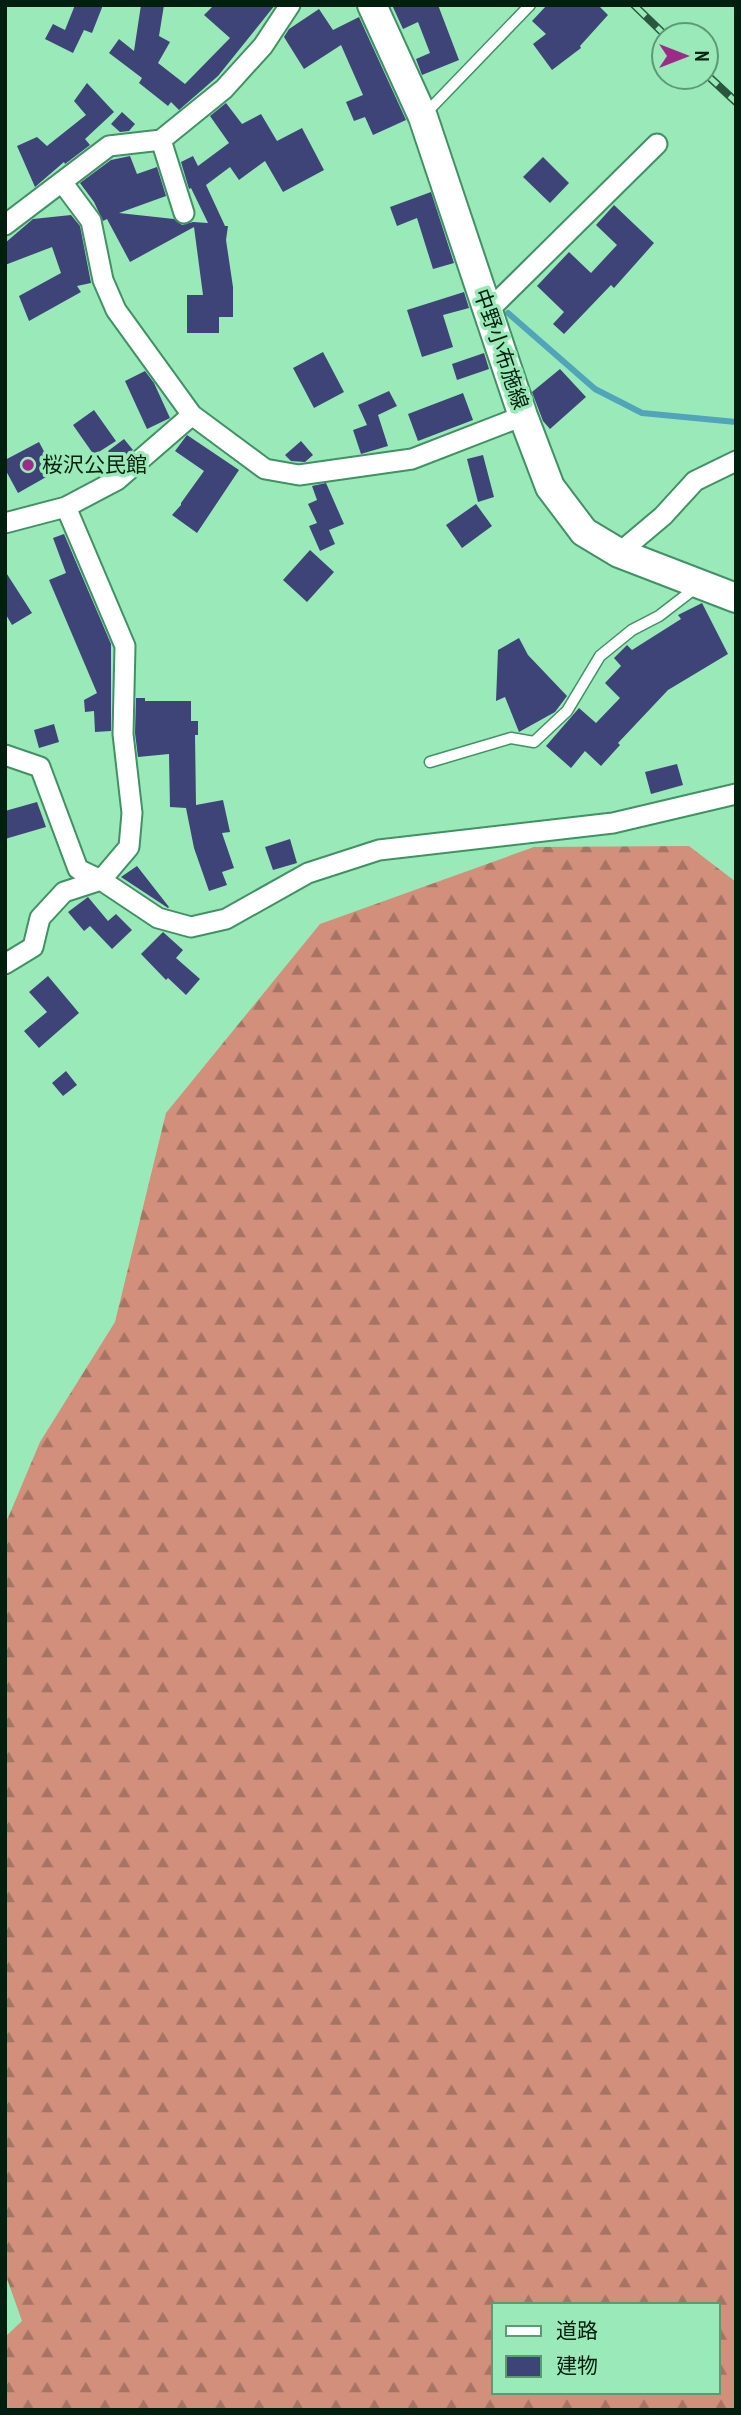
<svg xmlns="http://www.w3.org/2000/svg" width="741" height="2415" viewBox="0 0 741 2415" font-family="'PT Sans Narrow','Noto Sans JP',sans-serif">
  <defs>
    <pattern id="forest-firs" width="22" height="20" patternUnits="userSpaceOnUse" patternTransform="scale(1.75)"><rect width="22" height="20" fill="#d18f7c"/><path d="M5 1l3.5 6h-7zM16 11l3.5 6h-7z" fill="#a77464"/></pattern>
  </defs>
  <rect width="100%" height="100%" fill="#99eab8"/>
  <!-- forest -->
  <path fill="url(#forest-firs)" fill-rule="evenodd" d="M689,846L736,882V2410H5V2337L22,2321L5,2273V1525L40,1442L115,1322L166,1113L320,924L534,847ZM494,2305H718V2392H494Z"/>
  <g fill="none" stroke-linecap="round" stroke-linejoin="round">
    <!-- stream -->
    <path stroke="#51a4b9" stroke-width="6" d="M508,313L595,389L642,413L736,422"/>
  </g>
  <!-- building -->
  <path fill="#3e4478" d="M75,5H103L92,33L84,30L73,53L45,39L53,24L65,30Z
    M141,5H164L159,36L170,42L158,63L185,84L230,38L204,15L214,5H275L218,76L179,110L171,102L168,106L139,83L142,78L109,53L119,39L134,51Z
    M392,5H438L459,60L422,75L416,59L430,53L418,22L403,29Z
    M547,5H598L608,15L580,46L581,48L552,70L533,44L546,34L532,21Z
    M319,9L333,30L359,17L406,120L373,135L365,117L354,121L346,102L363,95L341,45L304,69L284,37L289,29Z
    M87,83L114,112L85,139L90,145L65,164L64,162L35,187L17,146L37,137L47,146L86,115L74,101Z
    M226,103L242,124L261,114L277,141L302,128L324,170L283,192L265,161L239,180L230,167L206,185L225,226H228L226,240L233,287V317H219V333H187V295H203L194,227L130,262L107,219L103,221L94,202L80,183L111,160L130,156L137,174L157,167L166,196L119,213L174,219L182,225L193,222L208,223L191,188L189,189L181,162L193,156L198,166L229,143L210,116Z
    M122,112L135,124L129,131L120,132L111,124Z
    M543,157L569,183L550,203L523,177Z
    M431,192L454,263L433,269L417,218L397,226L390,207Z
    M614,205L654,243L614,288L611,285L564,334L553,324L564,312L537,286L569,252L591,273L617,245L596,225Z
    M71,215L80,226L91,283L77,286L81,292L29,321L19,296L61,273L52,247L5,265V243L33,219Z
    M464,292L469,308L443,315L453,347L422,357L407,310Z
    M323,352L344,392L314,408L293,368Z
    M484,353L489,369L457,380L452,364Z
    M560,369L586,397L550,429L543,421L532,392Z
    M145,371L154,383L170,418L147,429L125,381Z
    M389,391L397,406L378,415L388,446L361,454L353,430L367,425L358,405Z
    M463,393L473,420L418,441L408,414Z
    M94,410L116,441L94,455L73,425Z
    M187,435L239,470L197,533L172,515L181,505V503L204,471L175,451Z
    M124,439L133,450L118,463L108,451Z
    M301,441L313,455L305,462L291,461L285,455Z
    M39,442L55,472L18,493L5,469V460Z
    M483,455L494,497L478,502L467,459Z
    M326,483L344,524L329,530L335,544L320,551L309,526L317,523L308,504L317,500L312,486Z
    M476,504L492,526L462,548L446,525Z
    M64,534L111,644V731L95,732L94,711L85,712L84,700L97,693L49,580L66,573L53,538Z
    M310,550L334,572L307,602L283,580Z
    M5,571L32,613L12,625L5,613Z
    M702,603L728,654L668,690L618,743L620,745L601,766L585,751L571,768L546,746L579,708L596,723L620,698L605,683L621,666L614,658L627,645L632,650L681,619L678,615Z
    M519,638L528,655L567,696L555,712L519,732L505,697L496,701L498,650Z
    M136,698H145V701H191V721H198V735H195L196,805L223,800L230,832L222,833L234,868L222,872L227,885L209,891L194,848L186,808L170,807L169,754L138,757L135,733Z
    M54,724L59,742L39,748L34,730Z
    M677,764L683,785L651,794L645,772Z
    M37,802L46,827L5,839V811Z
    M290,839L297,863L273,870L265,847Z
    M137,866L169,907L168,908L121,877Z
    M88,897L108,921L116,914L132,930L112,949L90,926L84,931L68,912Z
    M163,932L183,950L176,958L200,979L186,995L168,978L166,980L141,954Z
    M48,976L79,1013L39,1048L24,1031L47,1012L29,992Z
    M66,1071L77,1085L63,1096L52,1083Z"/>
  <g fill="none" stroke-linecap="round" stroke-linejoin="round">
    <defs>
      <path id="lane" d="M426,113L530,5
        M430,762L511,738L534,742L567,711L600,656L632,630L659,616L698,586"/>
      <path id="street" d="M161,140L184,213
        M62,182L91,221L103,280L116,310L192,415
        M5,225L109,146L161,140L224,89L263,46L290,5
        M488,311L657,144
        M5,523L66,507L117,480L192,415L265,469L299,475L412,459L523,416
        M619,553L663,516L695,481L736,461
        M5,755L40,767L78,869L101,880L158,918L191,927L226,919L308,873L379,850L613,823L736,794
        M5,964L33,947L40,918L64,892L101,880L129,847L132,813L123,734L125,646L66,507"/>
      <path id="secondary" d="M372,5L423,117L523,416L550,487L584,532L619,553L736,598"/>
    </defs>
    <!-- lane casing -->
    <use href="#lane" stroke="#409164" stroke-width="13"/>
    <!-- street casing -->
    <use href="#street" stroke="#409164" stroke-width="23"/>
    <!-- secondary casing -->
    <use href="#secondary" stroke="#409164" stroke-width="32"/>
    <!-- lane -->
    <use href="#lane" stroke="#fff" stroke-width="10"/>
    <!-- street -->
    <use href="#street" stroke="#fff" stroke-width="19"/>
    <!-- secondary -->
    <use href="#secondary" stroke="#fff" stroke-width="28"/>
    <defs>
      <path id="rail" d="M634,5L665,35
        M706,74L736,102"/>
    </defs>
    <!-- rail casing -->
    <use href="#rail" stroke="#29563c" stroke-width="8"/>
    <!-- rail -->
    <use href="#rail" stroke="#99eab8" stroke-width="5" stroke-dasharray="16" stroke-linecap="butt"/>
  </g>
  <!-- markers -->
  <circle fill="#9d2b88" stroke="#99eab8" stroke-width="2.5" cx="28" cy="465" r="7"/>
  <g text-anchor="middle" stroke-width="7" stroke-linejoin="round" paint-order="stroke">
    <!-- street labels -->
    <g font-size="21" fill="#001f0e" stroke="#99eab8">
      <text transform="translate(501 349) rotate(71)" y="7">中野小布施線</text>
    </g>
    <!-- poi labels -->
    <g font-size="21" fill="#001f0e" stroke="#99eab8" text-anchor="start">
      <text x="42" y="472">桜沢公民館</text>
    </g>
  </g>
  <!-- border -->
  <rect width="741" height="2415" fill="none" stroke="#001f0e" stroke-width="14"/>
  <!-- legend -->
  <rect x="492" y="2303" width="228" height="91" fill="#99eab8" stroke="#5c9974" stroke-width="2"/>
  <rect x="506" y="2326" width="35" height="10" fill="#ffffff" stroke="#5c9974" stroke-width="2"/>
  <text x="556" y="2338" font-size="21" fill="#001f0e">道路</text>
  <rect x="506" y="2356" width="35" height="21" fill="#3e4478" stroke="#5c9974" stroke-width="2"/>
  <text x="556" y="2373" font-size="21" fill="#001f0e">建物</text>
  <!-- north arrow -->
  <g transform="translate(685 56) rotate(90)"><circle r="33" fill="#99eab8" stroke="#5c9974" stroke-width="2"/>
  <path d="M0-5L12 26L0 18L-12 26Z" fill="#9d2b88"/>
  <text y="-10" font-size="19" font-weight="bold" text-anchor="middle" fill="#001f0e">N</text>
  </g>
</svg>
